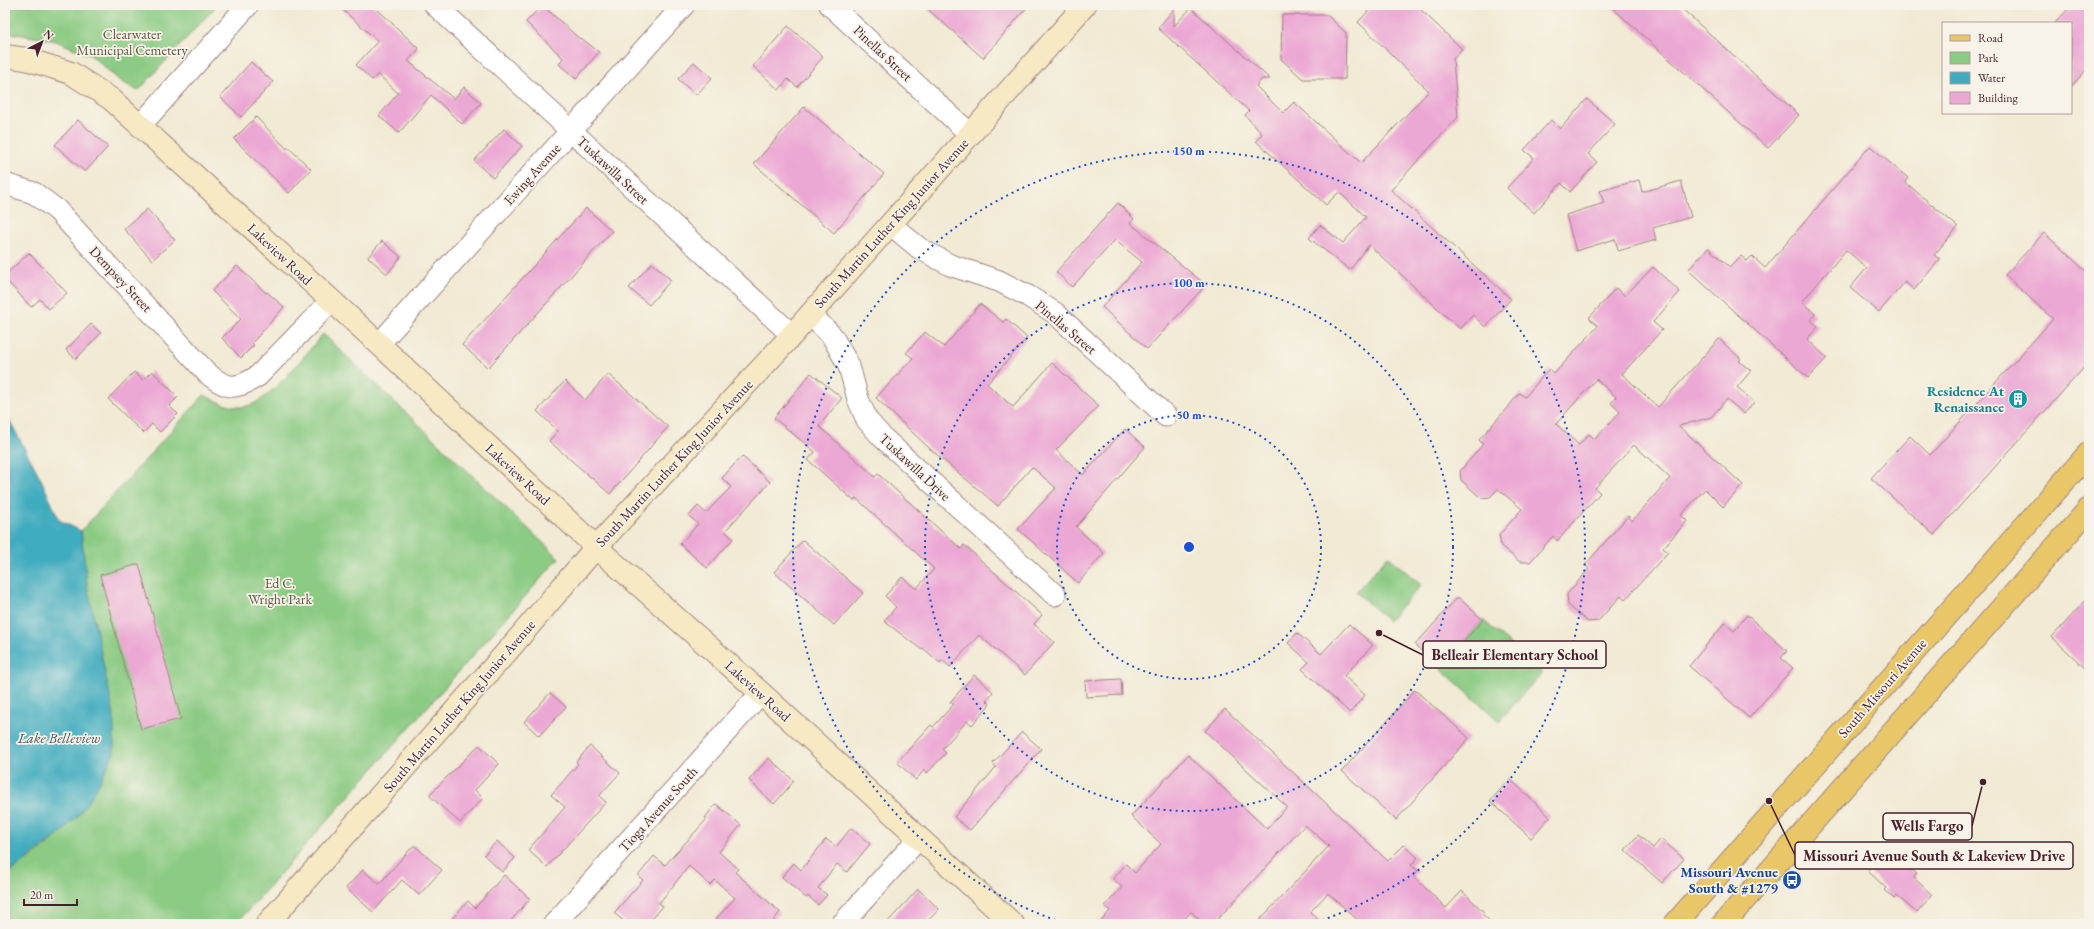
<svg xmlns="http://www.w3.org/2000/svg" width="2094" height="929" viewBox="0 0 2094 929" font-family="'EB Garamond',serif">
  <rect width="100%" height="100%" fill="#f7f3e8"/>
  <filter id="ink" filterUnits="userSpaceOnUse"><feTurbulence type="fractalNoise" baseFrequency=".025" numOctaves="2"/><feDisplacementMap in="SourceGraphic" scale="8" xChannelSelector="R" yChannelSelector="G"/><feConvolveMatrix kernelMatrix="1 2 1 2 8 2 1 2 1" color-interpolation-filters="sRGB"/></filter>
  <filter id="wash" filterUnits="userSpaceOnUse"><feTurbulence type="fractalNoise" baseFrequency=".012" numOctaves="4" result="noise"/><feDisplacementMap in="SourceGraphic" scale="16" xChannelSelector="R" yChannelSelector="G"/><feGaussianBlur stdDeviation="0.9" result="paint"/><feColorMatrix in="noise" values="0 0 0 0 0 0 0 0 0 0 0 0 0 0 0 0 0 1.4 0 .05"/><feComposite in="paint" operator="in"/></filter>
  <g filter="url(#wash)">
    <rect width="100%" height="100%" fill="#f1ead4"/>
    <!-- green -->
    <path fill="#8bcb83" stroke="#6a7557" d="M5,5H217L138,91L119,80L92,56L56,41L5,32Z
      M323,334L559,558L236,924H5V873C42,855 73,824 95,790L87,584L81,531L204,395C216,401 229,408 242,407C268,406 306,353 323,334Z
      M1388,556L1421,585L1388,621L1356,592Z
      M1483,620L1542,673L1499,721L1440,668Z"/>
    <!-- water -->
    <path fill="#40acbf" stroke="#456675" d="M5,412L41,479L59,520L81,531L87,584L114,716V753L95,791L78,816L59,835L14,869L5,873Z"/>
    <g id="blocks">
      <!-- building -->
      <path fill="#eca8d4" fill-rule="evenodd" d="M337,5H373L419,49L408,61L454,99L464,87L481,103L462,124L431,95L399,133L379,116L398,93L378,74L372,80L356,65L378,41Z
        M542,5L580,39L581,38L599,52L576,79L559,64L563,58L526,22Z
        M923,5H1029L983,58Z
        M1374,5H1416L1462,49L1453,59L1458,117L1391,190L1511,299L1485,327L1473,315L1460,329L1369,245L1350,270L1309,238L1320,225L1343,243L1366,217L1339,192L1326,205L1256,141L1262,134L1245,115L1249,111L1158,28L1174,9V26L1191,8L1270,79H1262L1256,86L1283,113L1294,102L1361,163L1429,91L1358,22Z
        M1609,5H1678L1799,115L1768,148Z
        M2072,5H2089V67L2071,87V23H2055Z
        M1282,15H1327L1346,33L1345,79H1303L1281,59Z
        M788,26L823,57L797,87L788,79L779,90L753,66Z
        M251,62L273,82L241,117L220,97Z
        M694,62L712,78L696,95L678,79Z
        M1587,99L1615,124L1588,154L1597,162L1570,192L1561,183L1534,213L1507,188L1534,158L1524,150L1551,120L1560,129Z
        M804,107L884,174L834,233L754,164Z
        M256,117L287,149L288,147L311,169L289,193L234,139Z
        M78,120L108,147L85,172L55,145Z
        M504,129L522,146L493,178L474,161Z
        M1870,146L1908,178L1905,182L1958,227L1934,255L1940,259L1914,290L1905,282L1879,312L1850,288L1867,268L1846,250L1802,302L1815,314L1811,320L1818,327L1807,339L1827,358L1808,378L1688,270L1708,248L1730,267L1741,256L1747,261L1752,256L1765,268Z
        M1639,180L1642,192L1681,181L1691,217L1653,228L1656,240L1618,251L1615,239L1576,251L1566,215L1604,203L1600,191Z
        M1118,203L1134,219L1130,223L1206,285L1147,349L1102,307L1142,262L1115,240L1072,287L1056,272Z
        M586,208L612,231L488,368L462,345Z
        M147,209L175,240L152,260L124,229Z
        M2044,233L2089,274V362L1934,535L1871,478L1910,436L1930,455L2053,319L2005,275Z
        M382,241L401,257L387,274L368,257Z
        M29,253L67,293L49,309L40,299L31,307L5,279V275Z
        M652,263L671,280L649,305L629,288Z
        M237,266L266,293L267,292L284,307L252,343L254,345L241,358L222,338L241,319L212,291Z
        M1653,267L1680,292L1653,322L1662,330L1622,374L1658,407L1719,339L1741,359L1739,361L1751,371L1737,387L1754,402L1744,414L1727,399L1711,417L1679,426L1743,485L1723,507L1705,489L1681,515L1687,521L1663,548L1668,552L1625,600L1621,596L1598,621L1588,622L1568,605L1567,594L1589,569L1585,565L1628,516L1632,521L1670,478L1634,445L1595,488L1600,493L1557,541L1553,536L1530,562H1520L1501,546L1499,535L1522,509L1498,489L1490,497L1481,498L1461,480L1460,471L1483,444L1479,440L1520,393L1525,397L1549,369L1554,374L1598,326L1589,318L1616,288L1625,296ZM1596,379L1616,397L1611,403L1620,412L1595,439L1589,434L1579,445L1556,424Z
        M980,304L1003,322L1006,319L1027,338L987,384L1013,407L1052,363L1099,406L1056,450L1083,475L1125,429L1145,447L1076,527L1104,553L1078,583L1018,529L1056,488L1032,467L998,506L929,448L876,398L913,358L906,353L925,332L944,347Z
        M91,324L101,333L76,359L66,350Z
        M152,371L178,397L169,406L178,414L160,432L152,424L143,433L108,399L134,372L143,380Z
        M811,373L842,398L819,426L875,477L878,474L961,549L964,545L1042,615L1034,624L1054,642L1025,675L979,635L950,667L942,660L940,663L923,648L922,650L884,621L896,607L885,596L902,577L916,589L934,569L856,498L854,501L808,460L815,452L774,418Z
        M608,374L668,427L610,494L549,441L558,431L537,411L565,381L585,400Z
        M742,456L770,482L725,531L733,539L707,568L680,544L698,524L689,516L698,506L706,513L731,487L722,478Z
        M803,540L863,593L834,625L774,572Z
        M139,564L181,719L141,729L100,575Z
        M1458,597L1483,620L1440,668L1415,645Z
        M2089,597V672L2052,637Z
        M1747,615L1787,651L1781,658L1793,668L1749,718L1689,666L1725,623L1734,631Z
        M1349,624L1373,645L1344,676L1365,695L1350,713L1302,669L1309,662L1288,643L1297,633L1321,654Z
        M974,675L993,692L986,700L990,704L972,725L967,721L942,749L946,753L927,773L924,770L916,780L897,762L931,725L933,727L954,704L950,702Z
        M1121,679L1122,695L1086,697L1085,681Z
        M1415,690L1469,738L1396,820L1342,771Z
        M550,693L566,707L539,736L524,722Z
        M1225,709L1388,861L1404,845L1418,858L1411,865L1418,871L1413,876L1446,908L1462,891L1484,912L1482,914L1493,924H1362L1328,893L1310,912L1323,924H1256L1329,846L1305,825L1213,924H1205L1191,912L1180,924H1098L1110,911L1105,906L1122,887L1113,879L1126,864L1135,873L1161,844L1131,816L1188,755L1267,829L1287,807L1205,731Z
        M1022,732L1041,749L970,830L954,817L996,767L993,763Z
        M479,745L499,764L475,790L483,798L460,823L429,795Z
        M590,746L620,773L599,796L606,802L547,867L528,850L565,807L551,795L578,764L576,762Z
        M769,758L794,781L774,804L749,780Z
        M1510,779L1550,817L1531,838L1490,801Z
        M716,804L741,825L719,852L738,869L735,872L780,912L771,924H711L735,898L715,880L710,885L689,866L659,903L663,906L648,924H627L614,913L643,880L638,876L654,856L665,865L707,819L705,818Z
        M851,828L870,844L847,872L837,864L818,888L827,895L818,905L808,896L806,898L782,877L794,863L801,870L826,839L836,847Z
        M1638,835L1653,848L1661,839L1684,859L1662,883L1625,850Z
        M497,841L515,858L502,872L484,855Z
        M414,845L442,870L419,895L402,880L373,912L346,888L363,870L379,884Z
        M1880,851L1883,854L1885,852L1896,862L1899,859L1916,874L1914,878L1932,895L1917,913L1897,896L1894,899L1884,890L1886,888L1868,871L1870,869L1867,866Z
        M504,875L530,899L508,924H447L468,901L475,908Z
        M918,889L939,909L925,924H886Z"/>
    </g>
  </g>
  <g filter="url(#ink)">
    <use href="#blocks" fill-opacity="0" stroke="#9e8480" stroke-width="1"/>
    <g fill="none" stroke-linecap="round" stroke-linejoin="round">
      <defs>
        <path id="street" d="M435,5L792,335
          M830,5L970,134
          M140,126L248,5
          M5,184L34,193L57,210L207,373C227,390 236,390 258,376L331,301
          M890,224L919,248L950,265L999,281L1028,296L1055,313L1166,416
          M810,314L832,336L849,366L858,399L867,420L882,437L1055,595
          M379,344L684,5
          M554,924L761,693
          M842,924L919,838"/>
        <path id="secondary" d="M5,56L26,59L71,73L111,99L379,344L596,547L761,693L1013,924
          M267,924L511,647L596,547L792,335L1085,5"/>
        <path id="primary" d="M1675,924L2089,453
          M1723,924L2089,509"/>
      </defs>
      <!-- street casing -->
      <use href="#street" stroke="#9e8480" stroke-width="23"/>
      <!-- secondary casing -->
      <use href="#secondary" stroke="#9e8480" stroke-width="24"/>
      <!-- primary casing -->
      <use href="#primary" stroke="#9e8480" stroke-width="24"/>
      <!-- street -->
      <use href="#street" stroke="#fff" stroke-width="21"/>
      <!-- secondary -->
      <use href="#secondary" stroke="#f6e9c3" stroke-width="22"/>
      <!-- primary -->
      <use href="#primary" stroke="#e9c769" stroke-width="22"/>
    </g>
  </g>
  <!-- distance rings -->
  <g fill="none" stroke="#1d4ed8" stroke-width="2" stroke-dasharray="2 4">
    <circle cx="1189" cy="547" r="132"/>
    <circle cx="1189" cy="547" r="264"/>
    <path d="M1067 924A396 396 0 1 1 1311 924"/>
  </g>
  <!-- icons -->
  <defs>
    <symbol id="building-disc" viewBox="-11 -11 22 22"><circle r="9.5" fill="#0f9aa8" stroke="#f7f3e8"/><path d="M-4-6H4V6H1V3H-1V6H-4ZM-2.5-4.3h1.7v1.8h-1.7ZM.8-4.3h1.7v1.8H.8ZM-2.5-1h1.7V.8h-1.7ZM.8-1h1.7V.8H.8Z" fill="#fff"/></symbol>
    <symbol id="bus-disc" viewBox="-11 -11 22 22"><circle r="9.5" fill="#1a4fb4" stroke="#f7f3e8"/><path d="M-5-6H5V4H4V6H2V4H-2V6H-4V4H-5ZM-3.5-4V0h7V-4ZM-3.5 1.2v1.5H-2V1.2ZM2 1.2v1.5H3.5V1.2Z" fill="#fff"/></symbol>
  </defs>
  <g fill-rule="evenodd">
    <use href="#building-disc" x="2007" y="388" width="22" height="22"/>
    <use href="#bus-disc" x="1781" y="869" width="22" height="22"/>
  </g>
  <g text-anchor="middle" stroke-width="3.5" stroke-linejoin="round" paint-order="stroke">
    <!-- park labels -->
    <g font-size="14" fill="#5e5345" stroke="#f7f3e8">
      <text x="132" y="39">Clearwater<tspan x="132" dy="16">Municipal Cemetery</tspan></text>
      <text x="280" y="588">Ed C.<tspan x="280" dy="16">Wright Park</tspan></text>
    </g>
    <!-- street labels -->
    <g font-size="14" fill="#4a1f2b" stroke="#f7f3e8">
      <text transform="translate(883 53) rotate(43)" y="5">Pinellas Street</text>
      <text transform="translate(613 170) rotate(43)" y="5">Tuskawilla Street</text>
      <text transform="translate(532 174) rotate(-48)" y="5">Ewing Avenue</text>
      <text transform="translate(891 223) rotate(-48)" y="5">South Martin Luther King Junior Avenue</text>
      <text transform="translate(280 254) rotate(43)" y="5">Lakeview Road</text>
      <text transform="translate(121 279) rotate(47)" y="5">Dempsey Street</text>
      <text transform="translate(1066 327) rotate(40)" y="5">Pinellas Street</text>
      <text transform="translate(674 463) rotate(-47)" y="5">South Martin Luther King Junior Avenue</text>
      <text transform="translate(915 467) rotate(43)" y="5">Tuskawilla Drive</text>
      <text transform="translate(518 474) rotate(43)" y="5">Lakeview Road</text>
      <text transform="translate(1882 688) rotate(-49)" y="5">South Missouri Avenue</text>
      <text transform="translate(758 691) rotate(42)" y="5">Lakeview Road</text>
      <text transform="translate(459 706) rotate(-49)" y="5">South Martin Luther King Junior Avenue</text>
      <text transform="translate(658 809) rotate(-48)" y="5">Tioga Avenue South</text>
    </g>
    <!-- culture labels -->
    <g font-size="14" font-weight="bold" fill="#0d838f" stroke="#f7f3e8" text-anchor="end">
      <text x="2004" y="396">Residence At<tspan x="2004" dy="16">Renaissance</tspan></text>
    </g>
    <!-- transit labels -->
    <g font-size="14" font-weight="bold" fill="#164399" stroke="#f7f3e8" text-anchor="end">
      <text x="1778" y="877">Missouri Avenue<tspan x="1778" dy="16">South &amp; #1279</tspan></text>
    </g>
    <!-- water labels -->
    <g font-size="15" font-style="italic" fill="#465766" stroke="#f7f3e8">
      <text x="59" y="743">Lake Belleview</text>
    </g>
  </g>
  <circle cx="1189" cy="547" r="6" fill="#1d4ed8" stroke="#f7f3e8" stroke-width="2"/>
  <g font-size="12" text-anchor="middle" font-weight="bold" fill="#1d4ed8" stroke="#f7f3e8" stroke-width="3.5" stroke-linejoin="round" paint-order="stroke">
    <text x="1189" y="155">150 m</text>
    <text x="1189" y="287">100 m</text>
    <text x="1189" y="419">50 m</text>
  </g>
  <!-- callouts -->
  <path fill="none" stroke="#4a1f2b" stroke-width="1.5" d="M1379 633L1423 655M1983 782L1972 826M1769 801L1795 855"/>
  <g fill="#4a1f2b" stroke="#f7f3e8" stroke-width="1.5">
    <circle cx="1379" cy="633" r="4"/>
    <circle cx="1983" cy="782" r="4"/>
    <circle cx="1769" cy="801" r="4"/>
  </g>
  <g fill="#f7f3e8" stroke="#4a1f2b" stroke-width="1.5">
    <rect x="1423" y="641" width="183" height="27" rx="4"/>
    <rect x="1883" y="813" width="89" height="27" rx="4"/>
    <rect x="1795" y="842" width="278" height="27" rx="4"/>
  </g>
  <g font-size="15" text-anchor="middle" font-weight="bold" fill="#4a1f2b">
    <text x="1515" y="660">Belleair Elementary School</text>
    <text x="1927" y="831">Wells Fargo</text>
    <text x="1934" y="861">Missouri Avenue South &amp; Lakeview Drive</text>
  </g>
  <!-- margin -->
  <rect width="2094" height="929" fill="none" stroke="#f7f3e8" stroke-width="20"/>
  <!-- legend -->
  <rect x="1942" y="22" width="130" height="92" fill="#f7f3e8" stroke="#b29e9c"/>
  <rect x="1950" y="35" width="20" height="6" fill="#e9c769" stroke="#b29e9c"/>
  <text x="1978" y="42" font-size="12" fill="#4a1f2b">Road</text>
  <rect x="1950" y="52" width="20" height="12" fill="#8bcb83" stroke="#b29e9c"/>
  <text x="1978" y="62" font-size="12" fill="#4a1f2b">Park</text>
  <rect x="1950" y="72" width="20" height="12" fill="#40acbf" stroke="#b29e9c"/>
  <text x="1978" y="82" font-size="12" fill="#4a1f2b">Water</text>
  <rect x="1950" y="92" width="20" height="12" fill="#eca8d4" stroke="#b29e9c"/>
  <text x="1978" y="102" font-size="12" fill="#4a1f2b">Building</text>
  <!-- north arrow -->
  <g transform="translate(42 42) rotate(42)" stroke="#f7f3e8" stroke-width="3" paint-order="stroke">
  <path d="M0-3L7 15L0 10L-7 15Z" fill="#4a1f2b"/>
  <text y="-6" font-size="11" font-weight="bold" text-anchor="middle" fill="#4a1f2b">N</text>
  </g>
  <!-- scale -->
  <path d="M24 899v6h53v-6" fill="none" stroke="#4a1f2b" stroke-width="2"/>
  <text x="30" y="899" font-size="12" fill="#4a1f2b" stroke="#f7f3e8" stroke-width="3" paint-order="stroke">20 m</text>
</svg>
